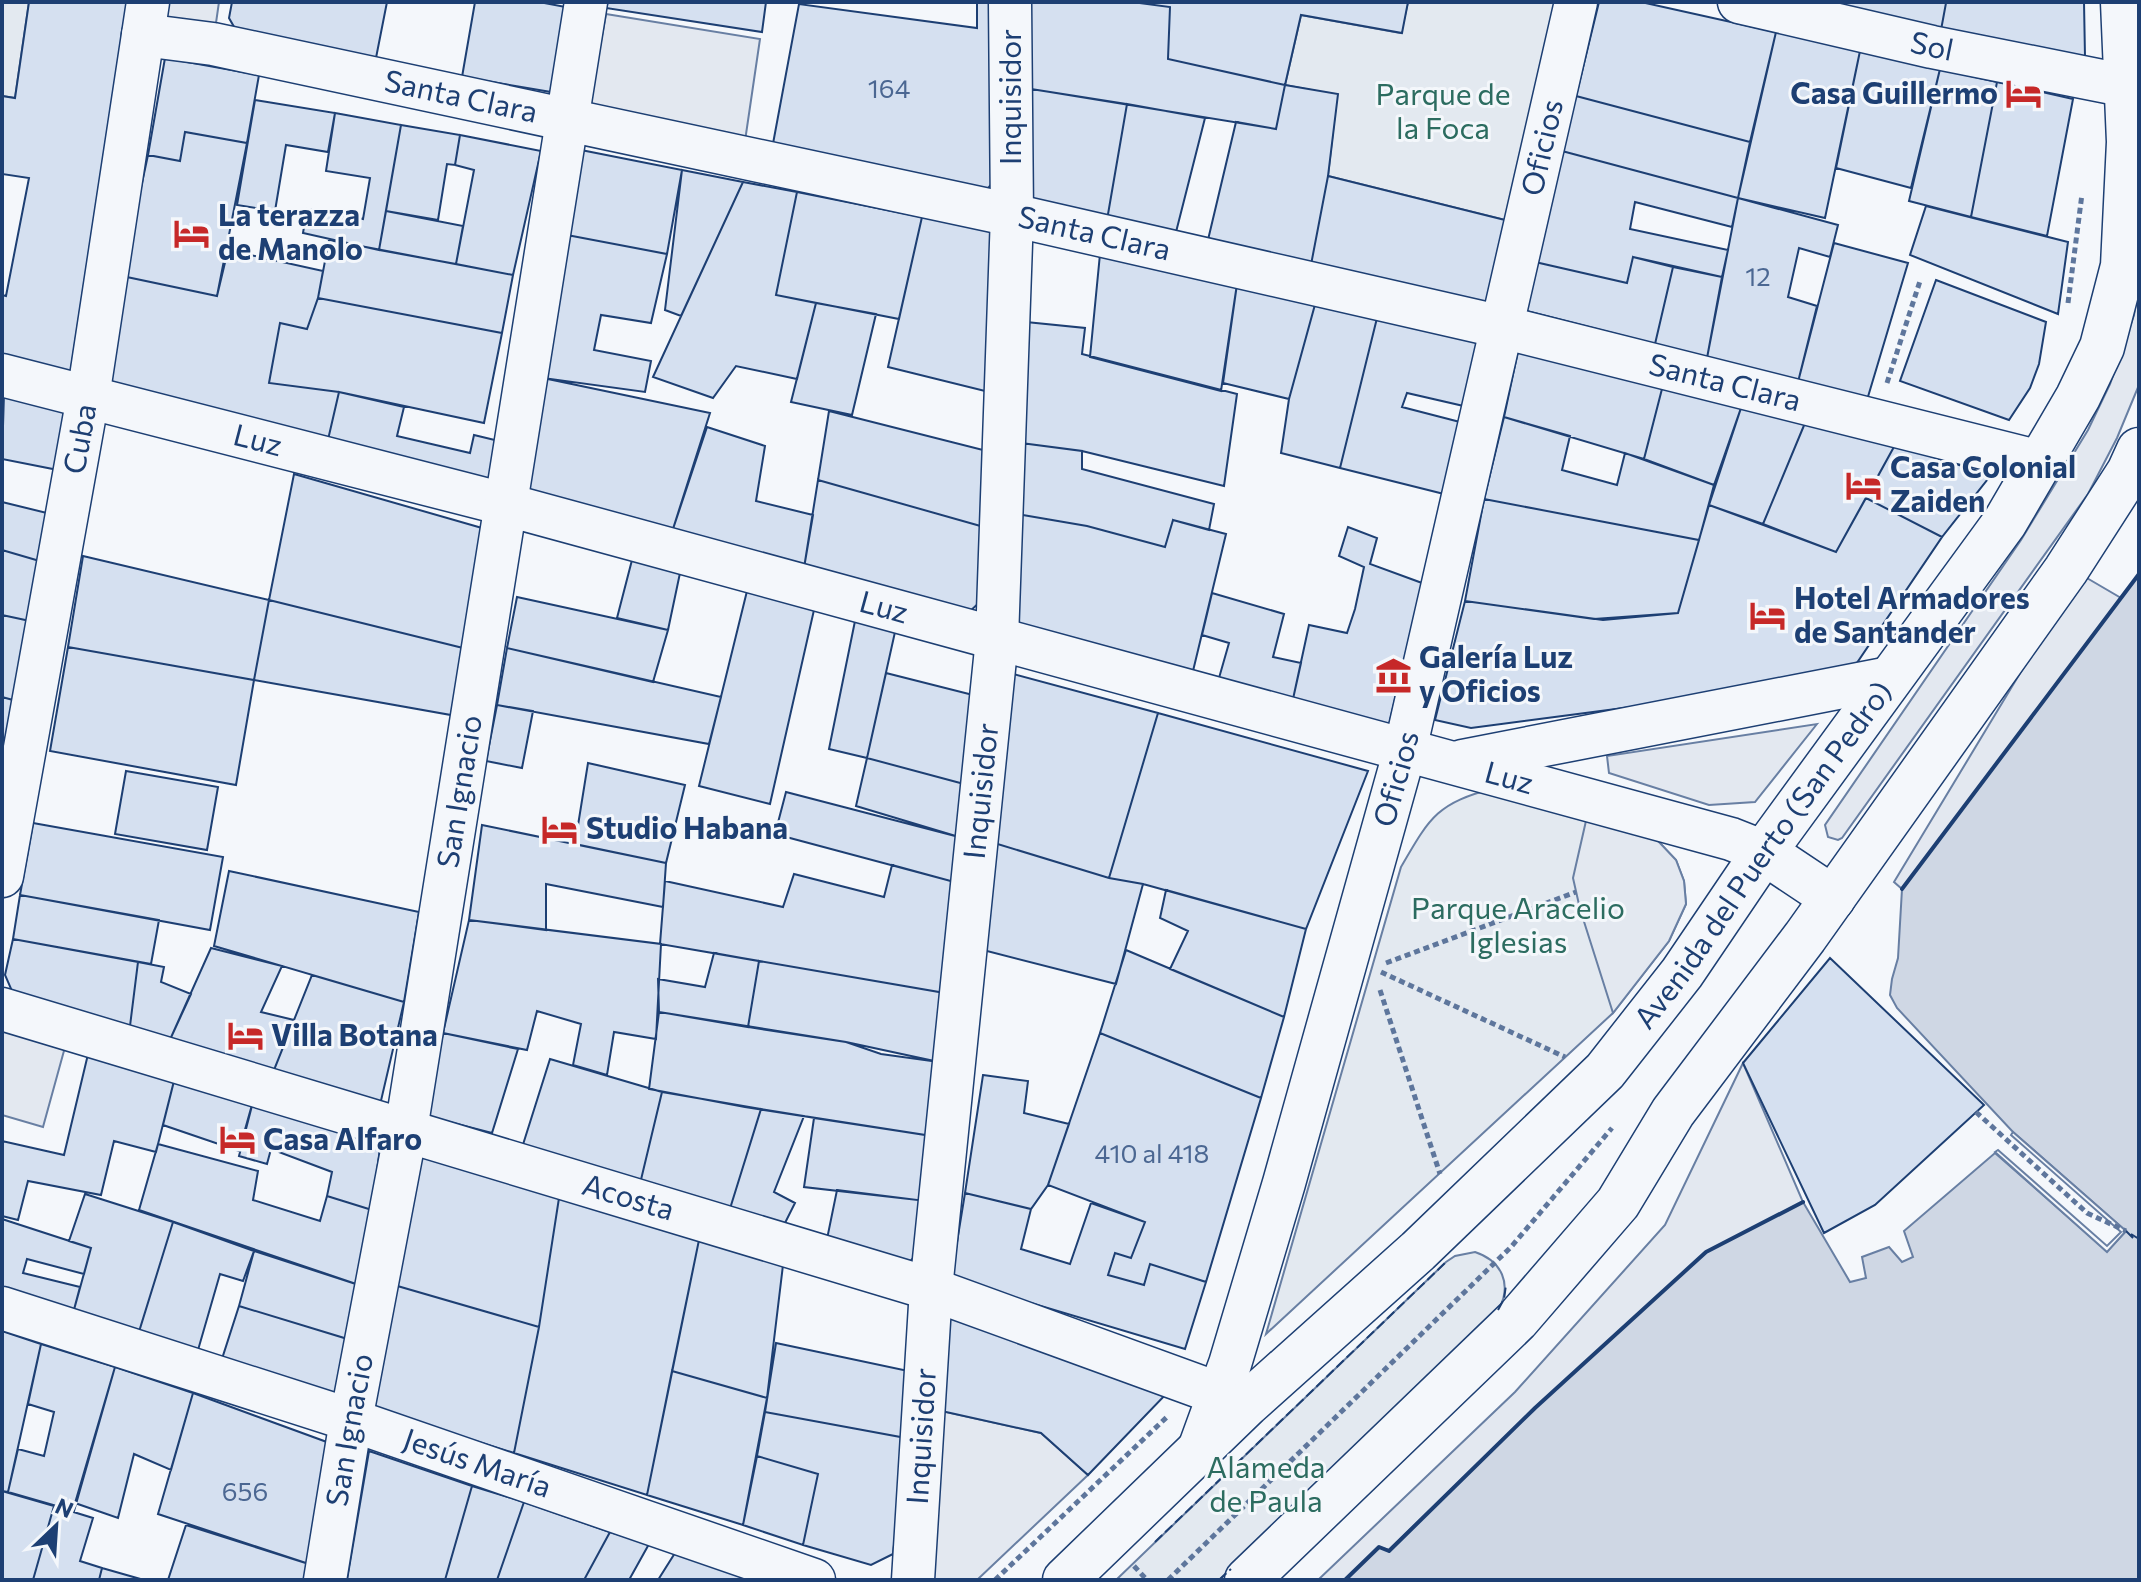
<svg xmlns="http://www.w3.org/2000/svg" width="2141" height="1582" viewBox="0 0 2141 1582" font-family="Commissioner,sans-serif">
  <rect width="100%" height="100%" fill="#f4f7fb"/>
  <!-- green -->
  <path fill="#e3e9f0" stroke="#687fa3" stroke-width="2" d="M2,2H29L15,98L2,96Z
    M1408,2H1560L1509,221L1328,176L1337,95L1285,85L1301,15L1401,33Z
    M1495,788L1659,842L1676,860L1684,881L1686,904L1669,941L1613,1013L1266,1334L1401,867C1430,817 1437,803 1495,788Z
    M1475,1252C1502,1261 1512,1284 1499,1309L1219,1580H1116L1446,1262L1455,1256Z"/>
  <!-- parking -->
  <path fill="#e3e8f0" stroke="#687fa3" stroke-width="2" d="M148,2H219L213,44L143,35Z
    M606,14L760,39L745,141L588,111Z
    M2139,283V385L2117,438L2088,494L1842,838L1838,840L1828,837L1825,825L2021,540L2088,430L2110,384L2134,315Z
    M2080,574L2121,598L1902,889L1894,882Z
    M1817,724L1755,802L1709,805L1609,773L1607,756Z
    M1588,812L1639,827L1659,842L1676,860L1684,881L1686,904L1669,941L1613,1013L1580,909L1573,878Z
    M2,1009L70,1029L43,1127L2,1115Z
    M1743,1063L1803,1202L1706,1252L1535,1408L1389,1551L1379,1547L1345,1580H1318L1515,1392L1665,1225Z
    M937,1410L1041,1433L1088,1475L977,1580H932Z"/>
  <!-- water -->
  <path fill="#cfd7e4" stroke="#687fa3" stroke-width="2" d="M2139,574V1580H1345L1379,1547L1389,1550L1535,1408L1706,1252L1803,1202L1850,1282L1866,1278L1862,1257L1889,1247L1902,1262L1913,1257L1904,1231L1995,1153L2107,1251L2126,1231L2013,1132L1897,1008L1890,995L1892,979L1898,958L1902,889Z"/>
  <!-- pier -->
  <path fill="#f4f7fb" stroke="#687fa3" stroke-width="2" d="M2013,1132L2126,1231L2107,1252L1995,1152L1998,1150L2107,1246L2121,1232L2011,1135Z"/>
  <g fill="none" stroke-linecap="round" stroke-linejoin="round">
    <!-- ferry -->
    <path stroke="#1d3f73" stroke-width="2" stroke-dasharray="10 8" stroke-linecap="butt" d="M2126,1231L2139,1244
      M2131,1234L2139,1239"/>
  </g>
  <!-- building -->
  <path fill="#d5e0f0" stroke="#1d3f73" stroke-width="2" d="M29,2H127L70,376L2,359V295L6,296L29,178L2,174V96L15,98Z
    M232,2H387L375,63L237,32L229,18Z
    M475,2H539L571,8L557,93L462,77Z
    M608,2H766L762,32L606,8Z
    M977,2H993L995,180L984,193L772,149L799,4L977,28Z
    M1030,2H1132L1170,7L1168,59L1285,85L1276,129L1031,89Z
    M1132,2H1408L1402,33L1301,15L1285,85L1168,59L1170,7Z
    M1599,2H1641L1776,32L1750,142L1576,96Z
    M1817,2H1944L1946,3L1941,30Z
    M1944,2H2084L2085,57L1941,30L1946,3Z
    M1776,32L1860,51L1825,218L1738,198Z
    M1860,51L1940,69L1911,188L1836,168Z
    M165,58L259,75L247,143L185,132L180,161L148,155Z
    M1940,69L1997,82L1971,217L1909,201Z
    M1997,82L2073,99L2047,236L1971,217Z
    M1285,85L1338,94L1328,176L1310,270L1207,244L1236,122L1276,129Z
    M1031,89L1127,104L1107,220L1032,202Z
    M1576,96L1750,142L1738,198L1562,151Z
    M255,100L335,113L328,152L286,145L275,211L237,205Z
    M1127,104L1205,118L1175,236L1107,220Z
    M335,113L401,125L379,250L303,233L307,209L363,219L370,178L326,171Z
    M401,125L460,135L455,165L447,164L438,220L386,211Z
    M185,132L247,143L217,296L122,276L148,155L180,161Z
    M460,135L541,151L513,275L456,264L474,170L455,165Z
    M581,150L682,170L667,254L567,235Z
    M1562,151L1738,198L1732,227L1635,202L1630,229L1728,250L1722,277L1633,257L1627,283L1535,262Z
    M682,170L743,182L681,316L665,310Z
    M1328,176L1509,221L1489,309L1310,270Z
    M743,182L797,192L776,295L816,303L797,379L736,366L713,398L653,377Z
    M797,192L922,217L899,319L776,295Z
    M1738,198L1838,225L1830,257L1799,248L1788,297L1817,306L1798,382L1707,358Z
    M1926,206L2068,242L2058,314L1910,255Z
    M386,211L463,226L456,264L379,250Z
    M922,217L995,231L989,392L888,367Z
    M567,235L667,254L651,323L601,315L594,350L651,361L645,392L543,378Z
    M329,240L513,275L502,333L318,298Z
    M1834,243L1908,263L1867,400L1798,382Z
    M228,250L323,271L318,298L307,329L280,323L269,383L339,392L327,444L106,389L122,276L217,296Z
    M1100,254L1237,284L1221,391L1090,357Z
    M1633,257L1673,267L1655,344L1523,310L1535,262L1627,283Z
    M1673,267L1722,277L1707,358L1655,344Z
    M1936,280L2046,322L2039,364L2030,388L2009,420L1900,381Z
    M1237,284L1316,301L1289,399L1223,383Z
    M318,298L502,333L484,423L339,392L269,383L280,323L307,329Z
    M1316,301L1378,314L1340,468L1281,453L1289,399Z
    M816,303L876,314L852,415L791,402Z
    M1378,314L1483,339L1468,407L1407,393L1402,407L1460,422L1444,494L1340,468Z
    M1026,322L1085,328L1082,354L1237,394L1224,486L1082,451L1021,443Z
    M1518,351L1663,385L1644,459L1504,417Z
    M543,378L710,413L672,532L525,492Z
    M1663,385L1742,405L1714,485L1644,459Z
    M339,392L404,407L397,436L470,453L474,435L503,442L493,489L327,444Z
    M4,393L72,408L58,470L2,459Z
    M1742,405L1805,423L1763,524L1709,505Z
    M829,411L987,451L984,527L818,480Z
    M1504,417L1570,436L1562,470L1617,485L1625,453L1714,485L1699,540L1484,499Z
    M1805,423L1895,445L1836,552L1763,524Z
    M707,427L765,446L756,501L813,515L804,568L672,532Z
    M1021,443L1082,451V469L1214,504L1209,530L1173,520L1165,547L1087,526L1017,514Z
    M1895,445L1991,475L1942,537L1866,498Z
    M294,474L482,528L463,648L269,600Z
    M818,480L984,527L981,601L968,613L804,568Z
    M1866,498L1942,537L1846,679L1471,728L1435,720L1465,601L1603,620L1678,613L1709,505L1836,552Z
    M1484,499L1699,540L1678,613L1594,619L1465,601Z
    M2,502L51,514L43,562L2,550Z
    M1017,514L1087,526L1165,547L1173,520L1226,534L1193,671L1013,623Z
    M1348,527L1377,538L1370,564L1422,583L1389,725L1293,699L1309,625L1347,633L1355,609L1364,567L1339,556Z
    M2,550L43,562L30,621L2,615Z
    M83,556L269,600L254,680L68,647Z
    M632,560L680,573L668,630L617,618Z
    M747,591L814,610L770,804L699,786Z
    M1212,593L1284,614L1273,657L1301,663L1293,699L1219,678L1229,643L1202,635Z
    M517,597L668,630L653,682L507,648Z
    M269,600L463,648L451,715L254,680Z
    M2,615L30,621L13,700L2,697Z
    M855,621L895,632L867,758L829,749Z
    M68,647L254,680L236,785L50,751Z
    M507,648L721,697L709,744L497,705Z
    M1006,672L1158,713L1109,878L991,842Z
    M886,673L977,696L964,784L867,758Z
    M2,697L13,700L2,756Z
    M497,705L533,711L522,768L486,761Z
    M1158,713L1368,771L1306,929L1143,884L1109,878Z
    M867,758L964,784L959,837L856,806Z
    M588,763L685,785L666,863L575,844Z
    M126,771L218,787L207,850L115,834Z
    M786,792L959,837L958,883L775,834Z
    M33,823L223,857L210,930L20,895Z
    M482,825L666,863L663,907L546,884V930L469,920Z
    M991,842L1109,878L1143,884L1116,984L983,950Z
    M892,865L958,883L945,993L660,944L665,881L783,907L794,874L884,897Z
    M229,871L419,912L404,1002L214,946Z
    M1166,890L1306,929L1284,1017L1170,969L1188,931L1160,918Z
    M20,895L159,920L151,964L13,939Z
    M469,920L661,944L656,1039L614,1032L607,1075L573,1065L581,1024L537,1011L527,1050L443,1033Z
    M13,939L138,962L129,1034L15,998L5,975Z
    M211,948L282,966L261,1012L294,1020L274,1070L168,1044Z
    M1126,950L1284,1017L1261,1098L1100,1033Z
    M714,953L759,961L748,1027L659,1012L658,979L705,987Z
    M1830,958L1984,1105L1875,1205L1824,1233L1743,1063Z
    M759,961L945,993L939,1062L846,1042L748,1027Z
    M138,962L164,967L161,982L191,994L168,1044L129,1034Z
    M312,975L404,1002L380,1105L274,1070Z
    M659,1012L846,1042L881,1054L939,1062L932,1136L745,1107L649,1089Z
    M443,1033L518,1049L492,1133L426,1116Z
    M1100,1033L1261,1098L1206,1282L1150,1264L1144,1285L1108,1275L1115,1253L1131,1258L1145,1222L1048,1185Z
    M89,1050L176,1073L156,1152L114,1141L101,1195L28,1181L18,1220L2,1216V1141L64,1155Z
    M550,1059L662,1092L639,1188L520,1154Z
    M176,1073L255,1094L239,1151L163,1125Z
    M983,1075L1028,1081L1024,1113L1069,1124L1048,1185L1031,1209L965,1193Z
    M662,1092L761,1109L728,1215L639,1188Z
    M255,1094L371,1128L380,1148L372,1210L327,1196L332,1172L271,1149L267,1164L239,1156Z
    M761,1109L804,1116L774,1192L795,1203L780,1233L728,1215Z
    M814,1118L932,1136L926,1201L804,1187Z
    M158,1144L258,1171L253,1200L320,1221L327,1196L372,1210L362,1286L139,1210Z
    M418,1156L559,1198L539,1327L394,1285Z
    M837,1190L926,1201L921,1249L908,1264L827,1239Z
    M965,1193L1031,1209L1021,1249L1070,1264L1091,1203L1145,1222L1131,1258L1115,1253L1108,1275L1144,1285L1150,1264L1206,1282L1185,1349L951,1279Z
    M85,1194L173,1222L138,1335L72,1317L91,1248L69,1241Z
    M559,1198L699,1240L647,1495L514,1453L539,1327Z
    M2,1219L91,1248L84,1274L27,1259L23,1273L80,1287L72,1317L2,1296Z
    M173,1222L254,1251L243,1281L220,1274L196,1357L138,1335Z
    M699,1240L783,1265L767,1398L672,1371Z
    M254,1251L362,1286L354,1341L239,1306Z
    M394,1285L539,1327L514,1453L371,1408Z
    M239,1306L354,1341L331,1402L221,1362Z
    M950,1314L1170,1390L1088,1475L1041,1433L937,1410Z
    M2,1331L41,1344L8,1492L2,1491Z
    M776,1343L913,1372L906,1438L765,1412Z
    M41,1344L115,1367L74,1511L8,1492L18,1449L44,1456L54,1412L28,1404Z
    M115,1367L193,1393L171,1470L134,1454L118,1518L75,1503Z
    M672,1371L767,1398L743,1525L647,1495Z
    M193,1393L335,1445L312,1565L158,1514Z
    M765,1412L906,1438L893,1554L871,1565L803,1545L818,1474L757,1456Z
    M369,1451L472,1486L445,1580H347Z
    M757,1456L818,1474L803,1545L743,1525Z
    M472,1486L524,1502L497,1580H445Z
    M2,1491L54,1506L33,1580H2Z
    M524,1502L610,1532L584,1580H497Z
    M54,1506L93,1518L80,1561L102,1568L99,1580H33Z
    M186,1525L312,1565L309,1580H168Z
    M610,1532L649,1544L629,1580H584Z
    M675,1553L751,1580H658Z
    M102,1568L144,1580H99Z"/>
  <g fill="none" stroke-linecap="round" stroke-linejoin="round">
    <defs>
      <g id="minor">
        <path id="s1" d="M1739,2L1932,47L2127,86"/>
        <path id="s2" d="M143,35L213,44L1012,215L1502,327L2040,462"/>
        <path id="s3" d="M2,375L504,504L1731,839L1764,852"/>
        <path d="M1462,761L1889,678"/>
        <path id="s4" d="M2,876L88,397L148,2"/>
        <path id="s5" d="M2,1009L931,1289L1247,1404"/>
        <path id="s6" d="M2,1308L351,1420L814,1580"/>
        <path id="s7" d="M1198,1452L1230,1364L1284,1183L1405,750L1576,2"/>
        <path id="s8" d="M325,1580L351,1420L406,1130L586,2"/>
        <path id="s9" d="M913,1580L931,1289L997,639L1012,215L1010,2"/>
      </g>
      <g id="major">
        <path d="M1764,852L1833,898"/>
        <path id="s10" d="M1065,1580L1247,1404L1418,1251L1605,1071L1682,973L1764,852L2005,522L2078,397L2102,347L2123,266L2129,142L2123,2"/>
        <path d="M1247,1580L1517,1320L1618,1203L1673,1112L1805,937L2066,570L2129,472L2139,450"/>
      </g>
    </defs>
    <!-- minor casing -->
    <use href="#minor" stroke="#1d3f73" stroke-width="45"/>
    <!-- major casing -->
    <use href="#major" stroke="#1d3f73" stroke-width="47"/>
    <!-- path -->
    <path stroke="#5e769c" stroke-width="5" stroke-dasharray="6 4" stroke-linecap="butt" d="M2068,303L2082,194
      M1887,383L1920,281
      M1386,963L1576,892
      M1381,972L1565,1057
      M1380,990L1440,1174
      M1976,1112L2087,1213L2126,1231
      M1134,1566L1147,1580
      M995,1580L1168,1416
      M1168,1580L1511,1247L1612,1128"/>
    <!-- minor -->
    <use href="#minor" stroke="#f4f7fb" stroke-width="42"/>
    <!-- major -->
    <use href="#major" stroke="#f4f7fb" stroke-width="44"/>
    <!-- fence -->
    <path stroke="#1d3f73" stroke-width="2" stroke-dasharray="10 4" stroke-linecap="butt" d="M1498,1310L1504,1299L1506,1285
      M1155,1542L1446,1262
      M1219,1580L1231,1569"/>
    <!-- wall -->
    <path stroke="#1d3f73" stroke-width="4" d="M1902,889L2139,574
      M1345,1580L1379,1547L1389,1551L1535,1408L1706,1252L1803,1202"/>
  </g>
  <!-- icons -->
  <defs>
    <symbol id="hotel-bare" viewBox="-9 -9 18 18"><path d="M-6-4.5h1.5V1H6V5H4.5V3h-9V5H-6ZM-4 0a1.8 1.8 0 1 1 3.6 0ZM.5 0V-2.5h3Q6-2.5 6 0Z" fill="#c62828" stroke="#f4f7fb" stroke-width="2.5" paint-order="stroke"/></symbol>
    <symbol id="museum-bare" viewBox="-9 -9 18 18"><path d="M0-6L6-3V-2H-6V-3ZM-5-1h2V3h-2ZM-1-1h2V3h-2ZM3-1h2V3H3ZM-6 4H6V6H-6Z" fill="#c62828" stroke="#f4f7fb" stroke-width="2.5" paint-order="stroke"/></symbol>
  </defs>
  <g fill-rule="evenodd">
    <use href="#hotel-bare" x="1998" y="68" width="51" height="51"/>
    <use href="#hotel-bare" x="166" y="208" width="51" height="51"/>
    <use href="#hotel-bare" x="1838" y="460" width="51" height="51"/>
    <use href="#hotel-bare" x="1742" y="590" width="51" height="51"/>
    <use href="#museum-bare" x="1368" y="650" width="51" height="51"/>
    <use href="#hotel-bare" x="534" y="804" width="51" height="51"/>
    <use href="#hotel-bare" x="220" y="1010" width="51" height="51"/>
    <use href="#hotel-bare" x="212" y="1114" width="51" height="51"/>
  </g>
  <g text-anchor="middle" stroke-width="6" stroke-linejoin="round" paint-order="stroke">
    <!-- number labels -->
    <g font-size="26" fill="#4b6792">
      <text x="889" y="98">164</text>
      <text x="1758" y="286">12</text>
      <text x="1152" y="1163">410 al 418</text>
      <text x="245" y="1501">656</text>
    </g>
    <!-- street labels -->
    <g font-size="30" fill="#1d3f73" stroke="#f4f7fb">
      <text dy="10" stroke="none"><textPath href="#s1" startOffset="198">Sol</textPath></text>
      <text transform="translate(1011 97) rotate(-90)" y="10">Inquisidor</text>
      <text dy="10" stroke="none"><textPath href="#s2" startOffset="324">Santa Clara</textPath></text>
      <text dy="10" stroke="none"><textPath href="#s7" startOffset="1350">Oficios</textPath></text>
      <text dy="10" stroke="none"><textPath href="#s2" startOffset="972">Santa Clara</textPath></text>
      <text dy="10" stroke="none"><textPath href="#s2" startOffset="1620">Santa Clara</textPath></text>
      <text dy="10" stroke="none"><textPath href="#s4" startOffset="444">Cuba</textPath></text>
      <text dy="10" stroke="none"><textPath href="#s3" startOffset="264">Luz</textPath></text>
      <text dy="10" stroke="none"><textPath href="#s3" startOffset="912">Luz</textPath></text>
      <text dy="10" stroke="none"><textPath href="#s3" startOffset="1560">Luz</textPath></text>
      <text dy="10" stroke="none"><textPath href="#s7" startOffset="702">Oficios</textPath></text>
      <text dy="10" stroke="none"><textPath href="#s8" startOffset="800">San Ignacio</textPath></text>
      <text dy="10" stroke="none"><textPath href="#s9" startOffset="792">Inquisidor</textPath></text>
      <text dy="10" stroke="none"><textPath href="#s10" startOffset="1010">Avenida del Puerto (San Pedro)</textPath></text>
      <text dy="10" stroke="none"><textPath href="#s5" startOffset="654">Acosta</textPath></text>
      <text dy="10" stroke="none"><textPath href="#s8" startOffset="152">San Ignacio</textPath></text>
      <text dy="10" stroke="none"><textPath href="#s9" startOffset="144">Inquisidor</textPath></text>
      <text dy="10" stroke="none"><textPath href="#s6" startOffset="500">Jesús María</textPath></text>
    </g>
    <!-- poi labels -->
    <g font-size="30" font-weight="bold" fill="#1d3f73" stroke="#f4f7fb" text-anchor="start">
      <text x="1998" y="104" text-anchor="end">Casa Guillermo</text>
      <text x="218" y="226">La terazza<tspan x="218" dy="34">de Manolo</tspan></text>
      <text x="1890" y="478">Casa Colonial<tspan x="1890" dy="34">Zaiden</tspan></text>
      <text x="1794" y="609">Hotel Armadores<tspan x="1794" dy="34">de Santander</tspan></text>
      <text x="1419" y="668">Galería Luz<tspan x="1419" dy="34">y Oficios</tspan></text>
      <text x="586" y="839">Studio Habana</text>
      <text x="271" y="1046">Villa Botana</text>
      <text x="263" y="1150">Casa Alfaro</text>
    </g>
    <!-- park labels -->
    <g font-size="30" fill="#2c6c60" stroke="#f4f7fb">
      <text x="1443" y="105">Parque de<tspan x="1443" dy="34">la Foca</tspan></text>
      <text x="1518" y="919">Parque Aracelio<tspan x="1518" dy="34">Iglesias</tspan></text>
      <text x="1266" y="1478">Alameda<tspan x="1266" dy="34">de Paula</tspan></text>
    </g>
  </g>
  <!-- border -->
  <rect width="2141" height="1582" fill="none" stroke="#1d3f73" stroke-width="8"/>
  <!-- north arrow -->
  <g transform="translate(56 1526) rotate(25)" stroke="#f4f7fb" stroke-width="6" paint-order="stroke">
  <path d="M0-6L14 30L0 20L-14 30Z" fill="#1d3f73"/>
  <text y="-12" font-size="22" font-weight="bold" text-anchor="middle" fill="#1d3f73">N</text>
  </g>
</svg>
